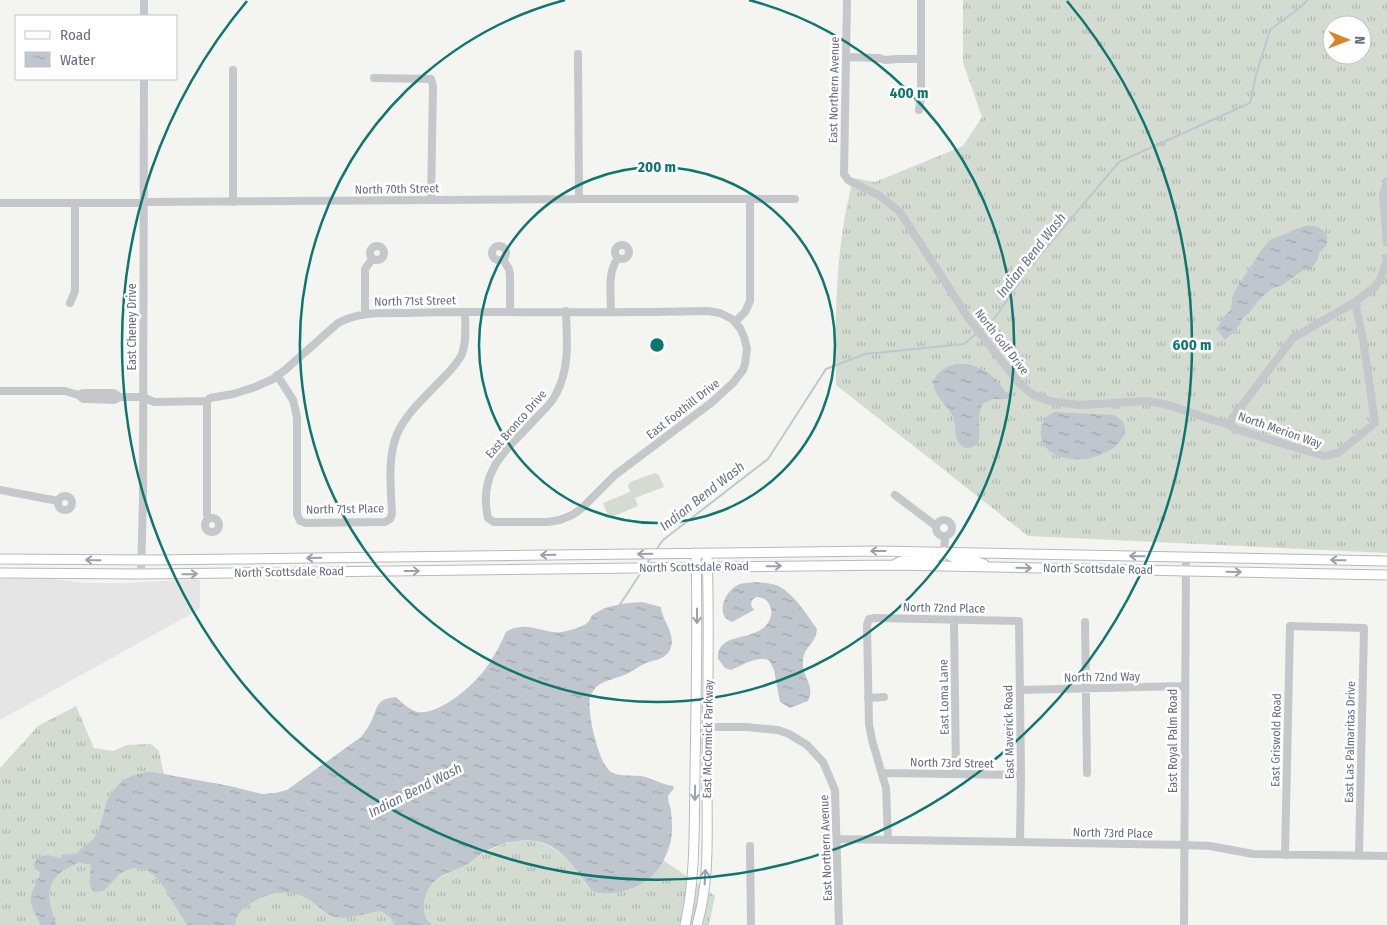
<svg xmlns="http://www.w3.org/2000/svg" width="1387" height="925" viewBox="0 0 1387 925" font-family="'Fira Sans Condensed',sans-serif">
  <defs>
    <pattern id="grass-tufts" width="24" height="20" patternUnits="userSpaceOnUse" patternTransform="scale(1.25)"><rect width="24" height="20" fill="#d4dcd2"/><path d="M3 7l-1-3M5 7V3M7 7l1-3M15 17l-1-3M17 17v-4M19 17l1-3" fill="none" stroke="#b0b7b0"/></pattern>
    <pattern id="water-ripples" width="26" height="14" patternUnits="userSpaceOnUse" patternTransform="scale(1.25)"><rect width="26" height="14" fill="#c0c6cd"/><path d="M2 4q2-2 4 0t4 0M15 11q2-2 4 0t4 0" fill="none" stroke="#a0a5ac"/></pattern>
  </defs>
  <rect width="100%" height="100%" fill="#f4f5f1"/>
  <!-- built -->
  <path fill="#e5e5e5" d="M0,579H55L82,583H128L195,579L200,580V609L0,720Z"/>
  <!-- grass -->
  <path fill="url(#grass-tufts)" fill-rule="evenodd" d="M963,0H1387V553L1028,536L836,385C835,336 835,284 842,235C844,216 849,197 853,178L875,182L963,146L982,117L963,63ZM1332,25H1362V55H1332Z
    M76,706L94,748L113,751L127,745L151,744L159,751L180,849L428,888C440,874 459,870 473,860C510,836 540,830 572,864C578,871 582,879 587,886C594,894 602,894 612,893C639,890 648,882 663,860L715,896L709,925H0V768L38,726Z"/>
  <!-- garden -->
  <path fill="#d4dcd2" d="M655,473L659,475L664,487L635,498L638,506L609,518L603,503L630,492L628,486L630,482Z"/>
  <!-- water -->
  <path fill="url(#water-ripples)" d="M1305,226C1314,225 1322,227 1327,235V245L1319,253L1318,259L1312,268L1302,271L1282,285L1271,289L1259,300L1250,312L1242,319L1239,326L1225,340L1216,329L1224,316L1231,310L1232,298L1234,292L1265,245L1270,240Z
    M957,364C980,363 997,376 1008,396L1007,399H992L983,404C972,421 990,447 966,448C951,441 958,429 953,417C949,408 941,402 937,394C927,377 943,367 957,364Z
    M1055,412L1114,415C1122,419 1126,424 1125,433C1111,468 1036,469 1041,429C1042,420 1047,415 1055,412Z
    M756,582C762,583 770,583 776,585C792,591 807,615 817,629C816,644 804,647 803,660C801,678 816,684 808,701L790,708L780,702L774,670L769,660C754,656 744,665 731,670L725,668L718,659C716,629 760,644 770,619C772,614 772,609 769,604C767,599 761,597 756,597L752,600L751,605L754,610L732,622C715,616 724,593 736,586C742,582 749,583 756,582Z
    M642,602L661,607C660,618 680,637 668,653C661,661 652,660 644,664C637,667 631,673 624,675C615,679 604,680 596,687C594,690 591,693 590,697C587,712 598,763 611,772C619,777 632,775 641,776C652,778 663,785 673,786L674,789C671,792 668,794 668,798C668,802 670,806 671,810C672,820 673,834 670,844C662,873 642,890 613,893C604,894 598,894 591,890C578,873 567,853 546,844C526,835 498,843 480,855C476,858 472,861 468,864C457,870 443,873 434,882C423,891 418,917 433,925H394L391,918L381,911C366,912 351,920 336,917C325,915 319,906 311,901C292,888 271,891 253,902C243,907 236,914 235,925H188C171,906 156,852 123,872C115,877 110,886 103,891L94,892C85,882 93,874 90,864H84L78,862C73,866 66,868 61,872C42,887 51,907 56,925H40C38,917 32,910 31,903C29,891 39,883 40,872L35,869L34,864L38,857L48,855L60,858L64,855L78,853C81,845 90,845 94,838C101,827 103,815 106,804C113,784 132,772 152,772L230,786L262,794L275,793L287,790L361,737C365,732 369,726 372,720C378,705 377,699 396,697C402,703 410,710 418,712C439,715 471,687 483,672C492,660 500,646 506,632C526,619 545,635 562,632C570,630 581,628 587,623C591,620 590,616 594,614C606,605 627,603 642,602Z"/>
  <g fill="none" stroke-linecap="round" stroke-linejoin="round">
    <!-- stream -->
    <path stroke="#c0c6cd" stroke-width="2" d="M981,330L995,318L1026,272L1119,162L1250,103L1256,75L1270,30L1302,6L1307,0
      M656,550L663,540L768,459L826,369L865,354L964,344L977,333
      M646,565L652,556
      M619,606L642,571"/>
    <defs>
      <path id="major" d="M944,552C958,562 968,559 984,564
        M0,559L151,560L877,551L1387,561
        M894,565C912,552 925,567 944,552
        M0,573L141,574L894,565L1387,575
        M685,925C696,875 694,824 695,774C696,700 698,627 696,553
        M697,925C710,880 707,831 707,785C707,708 710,630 707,553"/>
    </defs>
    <!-- major casing -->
    <use href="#major" stroke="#b8b9be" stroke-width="11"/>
    <!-- minor -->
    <path stroke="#c5c7cb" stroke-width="8" d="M144,0V16
      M847,0L844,174L848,180L880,196L900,212L969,319L1018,382L1032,394L1049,401L1079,405L1148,401L1168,405L1213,420L1228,424L1293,338L1355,302L1375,287L1381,278L1387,258
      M578,54L579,199
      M846,57L879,58L885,60L897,59H921
      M374,78L431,79L433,86L431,200
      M919,110L921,99V0
      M1387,181L1383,196L1387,243
      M233,202V70
      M0,203L579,199H795
      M615 252a7 7 0 1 1 14 0a7 7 0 1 1-14 0Z
      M370 253a7 7 0 1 1 14 0a7 7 0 1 1-14 0Z
      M492 253a7 7 0 1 1 14 0a7 7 0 1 1-14 0Z
      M503,259L509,269L510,275V312
      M70,303L75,291V203
      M611,311C611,293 607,273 618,258
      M365,313V269L372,259
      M735,322L745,312L750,301V198
      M277,375L293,400L297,417V514L300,521L306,523L385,522L390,519L392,514C391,488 387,459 397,434C407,412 427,395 443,378C450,371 458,363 462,354C467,341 465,326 465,312
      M0,391H65L78,395L83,399H89L114,400L120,397H143L154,402L207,401L210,398L233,394L255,387L273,379L285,370L338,323C360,311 384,313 409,313C427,312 444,312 462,312C544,312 625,313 707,311L720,313L732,319L740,328L744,337L747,349L745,364L743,370L733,383L711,403L615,475L581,509L572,515L560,520L548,522H494L488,518C477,470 508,449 537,417C544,410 552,403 556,394C570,368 567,340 566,311
      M78,395L83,393H114L120,397
      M207,401V515L209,518
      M1228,424L1236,429L1261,437L1324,456L1338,453L1375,423L1363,339L1355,302
      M0,490L58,501
      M895,495L936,526
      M58 503a7 7 0 1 1 14 0a7 7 0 1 1-14 0Z
      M205 525a7 7 0 1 1 14 0a7 7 0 1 1-14 0Z
      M936 528a8 8 0 1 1 16 0a8 8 0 1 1-16 0Z
      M944,552L945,536
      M141,574L143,498L144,79
      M954,620L956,774
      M1085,622L1087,773
      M1020,690L1184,686
      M868,698L884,697
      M696,727H746L778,730L789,734L807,745L823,762L835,790L839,925
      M883,773L1021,775
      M838,839L1185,845L1210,846L1253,854L1387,856
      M888,840L886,788L872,740L869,724L867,625L869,619L875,618L1019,621L1021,775L1020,842
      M750,846L751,925
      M1285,855L1290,626L1364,628L1359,855
      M1184,925L1186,557"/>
    <!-- major -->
    <use href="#major" stroke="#fff" stroke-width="9"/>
  </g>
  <!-- one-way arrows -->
  <defs><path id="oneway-shaft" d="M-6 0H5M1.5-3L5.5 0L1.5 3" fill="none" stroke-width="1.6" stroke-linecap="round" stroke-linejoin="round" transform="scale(1.25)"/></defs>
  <g stroke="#9ba0ad">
    <use href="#oneway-shaft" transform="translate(878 551) rotate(-180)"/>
    <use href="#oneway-shaft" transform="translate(645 554) rotate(179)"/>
    <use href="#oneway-shaft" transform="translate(548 555) rotate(179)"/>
    <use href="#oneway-shaft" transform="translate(1137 556) rotate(-179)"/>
    <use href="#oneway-shaft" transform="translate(314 558) rotate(179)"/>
    <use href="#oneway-shaft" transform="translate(93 560) rotate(-179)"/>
    <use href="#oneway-shaft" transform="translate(1338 560) rotate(-179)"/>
    <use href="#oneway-shaft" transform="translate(774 566) rotate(-1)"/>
    <use href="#oneway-shaft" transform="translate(1024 568) rotate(1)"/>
    <use href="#oneway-shaft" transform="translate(412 571)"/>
    <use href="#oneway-shaft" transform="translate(1234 572) rotate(1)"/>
    <use href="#oneway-shaft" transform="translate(190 574) rotate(-1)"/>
    <use href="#oneway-shaft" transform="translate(697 616) rotate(90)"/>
    <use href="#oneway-shaft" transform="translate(695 793) rotate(91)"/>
    <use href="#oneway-shaft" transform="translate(705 877) rotate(-87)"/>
  </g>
  <!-- distance rings -->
  <g fill="none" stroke="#0f766e" stroke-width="2.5">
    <circle cx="657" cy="345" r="178"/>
    <path d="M749 0A357 357 0 1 1 565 0"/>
    <path d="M1067 1A535 535 0 1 1 247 1"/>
  </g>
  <g text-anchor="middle" stroke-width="5" stroke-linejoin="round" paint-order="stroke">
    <!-- street labels -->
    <g font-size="12" fill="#656d81" stroke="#fff">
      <text transform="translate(834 90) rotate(-89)" y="4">East Northern Avenue</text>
      <text transform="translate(397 189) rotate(-1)" y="4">North 70th Street</text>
      <text transform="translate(415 301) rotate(-1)" y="4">North 71st Street</text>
      <text transform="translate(132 327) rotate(-90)" y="4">East Cheney Drive</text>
      <text transform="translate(1002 342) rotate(52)" y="4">North Golf Drive</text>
      <text transform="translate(683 409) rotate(-38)" y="4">East Foothill Drive</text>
      <text transform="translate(516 424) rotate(-49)" y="4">East Bronco Drive</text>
      <text transform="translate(1280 430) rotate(19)" y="4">North Merion Way</text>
      <text transform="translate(345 509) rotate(-1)" y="4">North 71st Place</text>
      <text transform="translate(694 567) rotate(-1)" y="4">North Scottsdale Road</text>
      <text transform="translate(1098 569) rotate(1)" y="4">North Scottsdale Road</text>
      <text transform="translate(289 572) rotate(-1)" y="4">North Scottsdale Road</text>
      <text transform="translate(944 608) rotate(1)" y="4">North 72nd Place</text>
      <text transform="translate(1102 677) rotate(-1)" y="4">North 72nd Way</text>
      <text transform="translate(944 697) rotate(-91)" y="4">East Loma Lane</text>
      <text transform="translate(1009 732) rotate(-91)" y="4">East Maverick Road</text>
      <text transform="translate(708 739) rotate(-89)" y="4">East McCormick Parkway</text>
      <text transform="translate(1276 740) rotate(-89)" y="4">East Griswold Road</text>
      <text transform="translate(1173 741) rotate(-90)" y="4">East Royal Palm Road</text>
      <text transform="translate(1350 742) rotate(-89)" y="4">East Las Palmaritas Drive</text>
      <text transform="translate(952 763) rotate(1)" y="4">North 73rd Street</text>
      <text transform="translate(1113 833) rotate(1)" y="4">North 73rd Place</text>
      <text transform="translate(826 848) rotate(-92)" y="4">East Northern Avenue</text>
    </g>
    <!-- water labels -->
    <g font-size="14" font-style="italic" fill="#667485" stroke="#fff">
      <text transform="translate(1031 255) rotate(-52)" y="5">Indian Bend Wash</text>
      <text transform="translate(702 496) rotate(-38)" y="5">Indian Bend Wash</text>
      <text transform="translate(415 790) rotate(-27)" y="5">Indian Bend Wash</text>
    </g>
  </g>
  <circle cx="657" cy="345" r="8" fill="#0f766e" stroke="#fff" stroke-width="2.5"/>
  <g font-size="15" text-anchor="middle" font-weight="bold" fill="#0f766e" stroke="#fff" stroke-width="5" stroke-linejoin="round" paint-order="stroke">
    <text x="909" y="98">400 m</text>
    <text x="657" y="172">200 m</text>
    <text x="1192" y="350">600 m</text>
  </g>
  <!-- legend -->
  <rect x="15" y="15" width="162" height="65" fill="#ffffff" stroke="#c1c5cd"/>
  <rect x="25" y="31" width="25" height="8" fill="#ffffff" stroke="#c1c5cd"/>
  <text x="60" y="40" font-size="15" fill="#656d81">Road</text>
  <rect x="25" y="52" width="25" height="15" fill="url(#water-ripples)" stroke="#c1c5cd"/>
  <text x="60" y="65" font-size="15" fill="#656d81">Water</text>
  <!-- north arrow -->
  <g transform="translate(1347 40) rotate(91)"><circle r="24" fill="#ffffff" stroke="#c1c5cd"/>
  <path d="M0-4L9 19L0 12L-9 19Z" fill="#db852b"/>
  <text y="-8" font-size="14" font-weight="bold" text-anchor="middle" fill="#656d81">N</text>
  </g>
</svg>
